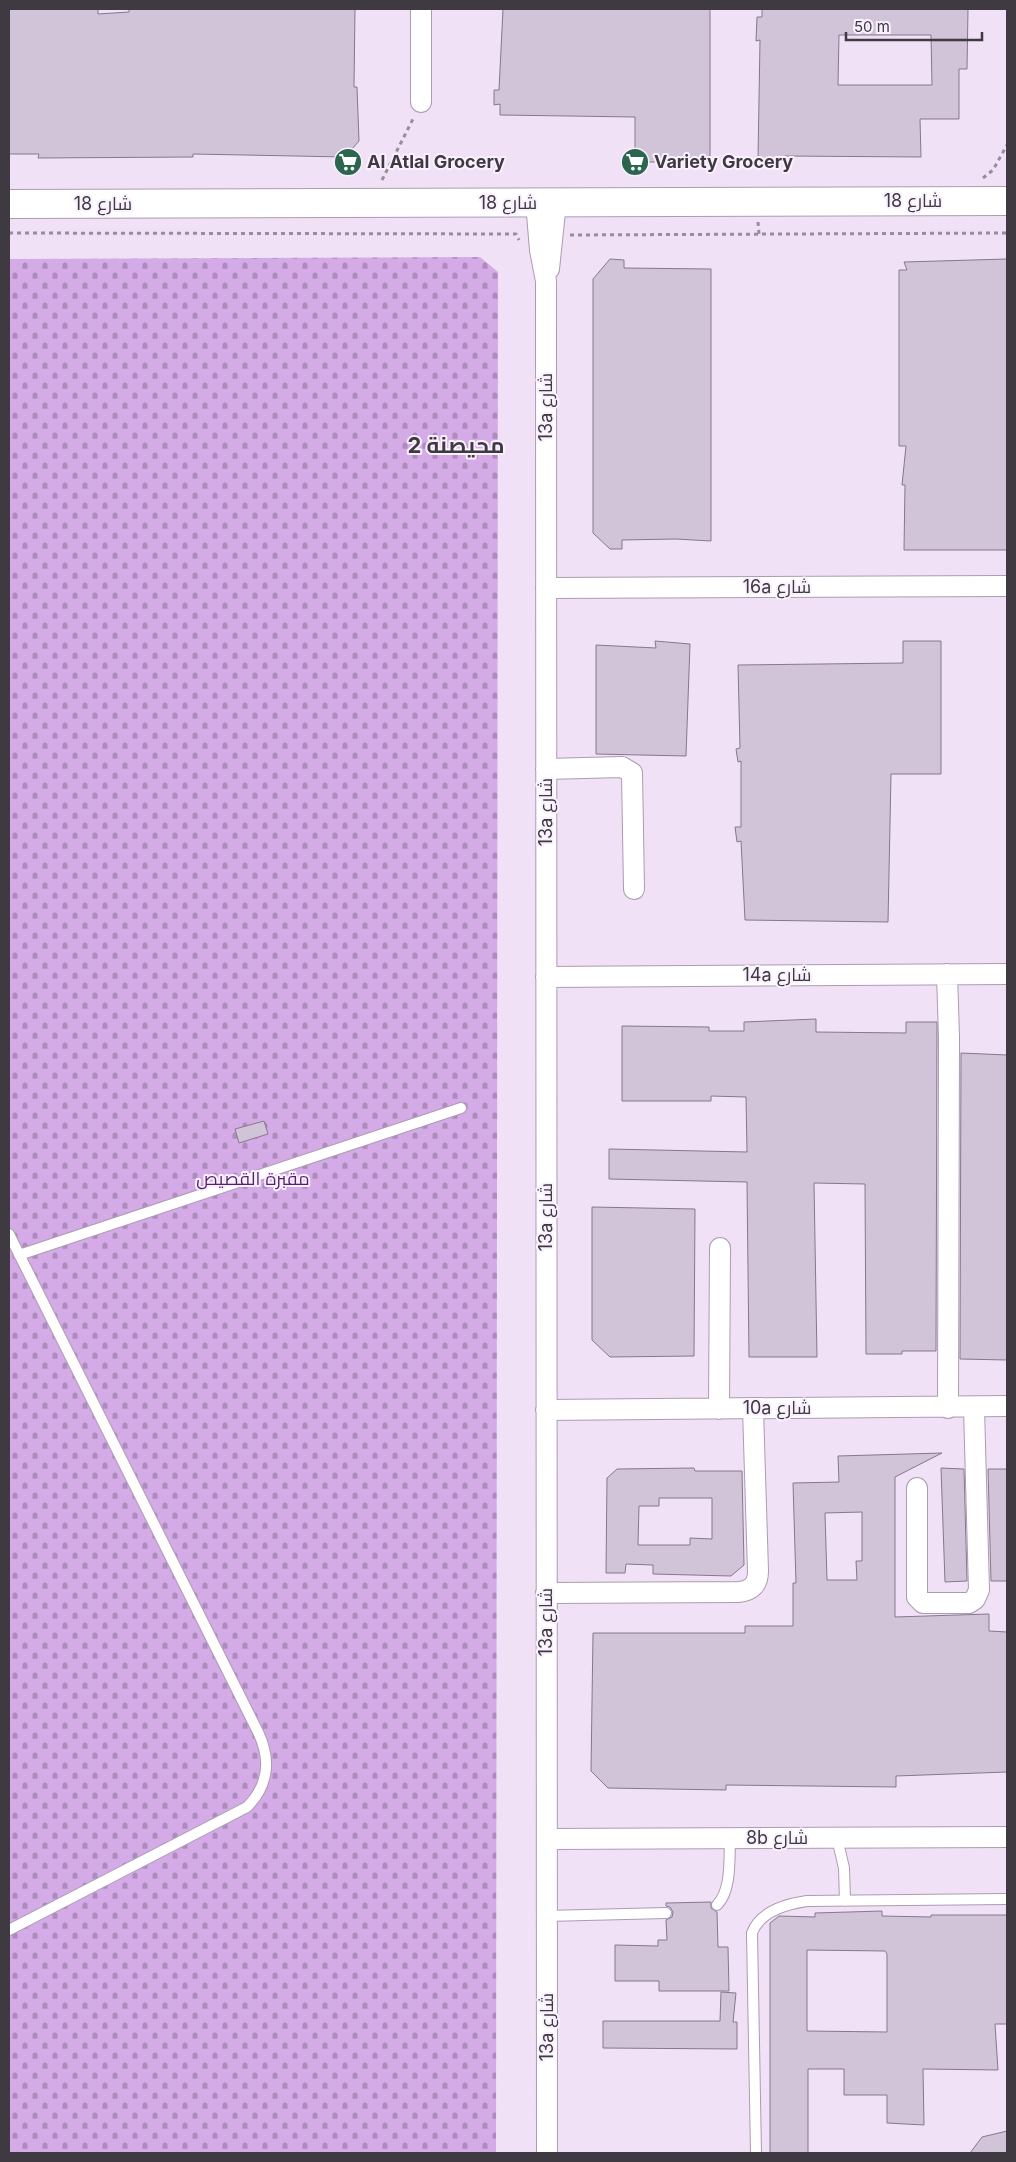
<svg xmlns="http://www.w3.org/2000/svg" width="1016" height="2162" viewBox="0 0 1016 2162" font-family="Inter,Cairo,sans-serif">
  <defs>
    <pattern id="cemetery-stones" width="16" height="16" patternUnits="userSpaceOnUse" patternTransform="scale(1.25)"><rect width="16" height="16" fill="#d4abe7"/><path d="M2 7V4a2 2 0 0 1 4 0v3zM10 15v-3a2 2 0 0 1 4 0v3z" fill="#ad8cbd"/></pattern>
  </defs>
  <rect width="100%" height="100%" fill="#f0e1f7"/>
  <!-- cemetery -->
  <path fill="url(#cemetery-stones)" d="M480,257L498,272L496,2153H9V259Z"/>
  <!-- building -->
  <path fill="#d1c3d8" stroke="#86788c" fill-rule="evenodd" d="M9,9H98V14L129,12V9H355L354,87H357L359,141L345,157L193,154V157L38,158L39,154H9Z
    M503,9H710V158L662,157L659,162H635V117L500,115V104L494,105V90H499Z
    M762,9H968L967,69H959V119H920L921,157L785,156V160L758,159L760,40L756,41L757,17H762ZM839,35H931L932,85H838Z
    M610,259L624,260V268L711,269V541L676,539L622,540V549H610L593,533V279Z
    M1007,259V550H904L905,485H902L906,446H899V270H907L904,262Z
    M655,641L690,644L686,756L596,754V645L656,648Z
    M903,641H941V774H891L888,922L745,920L741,841L737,842L735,827H741V761L738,762L736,749L740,748L738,665L903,663Z
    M816,1019V1032L906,1033V1022H937L936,1351H902V1354H866L865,1184L814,1183L817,1357H749L747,1182L609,1179V1149L747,1152L746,1097L711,1096V1101H622V1026L709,1027V1031H744V1022Z
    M961,1053L1007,1055V1360L960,1359Z
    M264,1121L268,1134L239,1143L235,1129Z
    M592,1207L695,1209L694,1356L610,1357L592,1340Z
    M942,1453L895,1477V1617L989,1614V1631L1007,1632V1772L896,1776V1787L726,1785V1790L608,1788L591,1771L593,1633H745V1626H793V1583H796L793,1483L839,1482L838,1456ZM862,1512V1561H856L857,1580H827L825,1513Z
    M694,1468L695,1471H742L744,1565L731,1576L653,1574V1565L626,1564L625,1573H606L607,1478L617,1469ZM659,1498H712V1539L690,1538V1545H638L639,1506H659Z
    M941,1468L964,1469L967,1581L945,1582Z
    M988,1469H1007V1581H991Z
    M711,1902V1908L717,1912L718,1947H728L729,1991H659V1981H615V1945L658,1946V1940H667L666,1920L672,1917L673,1912L670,1907L666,1906V1903Z
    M882,1911V1916L931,1917V1915H1007V2024H995L998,2070L923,2069L924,2125L887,2123V2095H844V2069H808V2153H770V1923L779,1916L815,1917V1913ZM807,1950L885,1951L887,1954V2032L807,2031Z
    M721,1992L736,1993L733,2022H737V2049L603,2048V2021H720Z
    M1007,2131V2153H970L982,2137Z"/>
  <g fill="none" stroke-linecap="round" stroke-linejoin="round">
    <defs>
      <path id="lane" d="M9,1234L258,1732C271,1759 269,1785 247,1807L9,1930
        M19,1255L461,1108
        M837,1838L844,1868L845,1901
        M717,1905C732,1890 729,1858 730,1838
        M546,1916L666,1913
        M756,2153L752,1933C760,1911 786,1904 807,1901L1007,1899"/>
      <path id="street" d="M421,9V102
        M536,202L540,250L546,281L547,2153
        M549,269L556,202
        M546,588L1007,586
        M546,769L622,767L632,773L634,889
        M947,974L949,1037L948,1408
        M546,977L1007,974
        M719,1409L720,1248
        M546,1410L1007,1406
        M917,1488V1597L923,1603H969L975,1599L979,1590L974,1408
        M546,1593L738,1592C752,1591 758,1584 758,1571L753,1409
        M547,1839L1007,1837"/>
      <path id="secondary" d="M9,204L1007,201"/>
    </defs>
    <!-- lane casing -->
    <use href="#lane" stroke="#aa9cb1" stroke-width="12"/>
    <!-- street casing -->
    <use href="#street" stroke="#aa9cb1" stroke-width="22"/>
    <!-- secondary casing -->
    <use href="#secondary" stroke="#aa9cb1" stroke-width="30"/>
    <!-- path -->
    <path stroke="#988d9d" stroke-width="3" stroke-dasharray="4 4" stroke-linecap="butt" d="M983,178L993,170L1007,145
      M382,180L413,119
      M758,222L759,234
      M9,233L516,234L519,240
      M570,235L1007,233"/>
    <!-- lane -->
    <use href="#lane" stroke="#fff" stroke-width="10"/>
    <!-- street -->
    <use href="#street" stroke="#fff" stroke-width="20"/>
    <!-- secondary -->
    <use href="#secondary" stroke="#fff" stroke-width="28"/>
  </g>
  <!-- icons -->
  <defs>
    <symbol id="supermarket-disc" viewBox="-11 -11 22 22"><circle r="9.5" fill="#2c664f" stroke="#faf1fe"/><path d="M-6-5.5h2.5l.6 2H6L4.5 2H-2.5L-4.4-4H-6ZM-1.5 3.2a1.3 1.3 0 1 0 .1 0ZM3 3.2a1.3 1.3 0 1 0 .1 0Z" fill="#fff"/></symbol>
  </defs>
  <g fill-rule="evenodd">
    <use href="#supermarket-disc" x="332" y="146" width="32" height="32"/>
    <use href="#supermarket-disc" x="619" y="146" width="32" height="32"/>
  </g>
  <g text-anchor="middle" stroke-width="4" stroke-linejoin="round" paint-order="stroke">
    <!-- poi labels -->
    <g font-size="18" font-weight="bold" fill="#3f3942" stroke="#faf1fe" text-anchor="start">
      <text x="367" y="168">Al Atlal Grocery</text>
      <text x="654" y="168">Variety Grocery</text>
    </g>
    <!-- street labels -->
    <g font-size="18" fill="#3f3942" stroke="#faf1fe">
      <text x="913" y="207">شارع 18</text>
      <text x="508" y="209">شارع 18</text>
      <text x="103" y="210">شارع 18</text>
      <text transform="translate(546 407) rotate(-90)" y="6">13a شارع</text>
      <text x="777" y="593">16a شارع</text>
      <text transform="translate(546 812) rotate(-90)" y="6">13a شارع</text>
      <text x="777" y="981">14a شارع</text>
      <text transform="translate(546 1217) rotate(-90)" y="6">13a شارع</text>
      <text x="777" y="1414">10a شارع</text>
      <text transform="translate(546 1622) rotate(-90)" y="6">13a شارع</text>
      <text x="777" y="1844">8b شارع</text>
      <text transform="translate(547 2027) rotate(-90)" y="6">13a شارع</text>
    </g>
    <!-- park labels -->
    <g font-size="18" fill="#581e6d" stroke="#faf1fe">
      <text x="253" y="1185">مقبرة القصيص</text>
    </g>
    <!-- district labels -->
    <g font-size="22" font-weight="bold" fill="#3f3942" stroke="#faf1fe">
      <text x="456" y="453">محيصنة 2</text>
    </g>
  </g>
  <!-- border -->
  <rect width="1016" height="2162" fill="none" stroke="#3f3942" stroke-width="20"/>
  <!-- scale -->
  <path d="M846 32v8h136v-8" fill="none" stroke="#3f3942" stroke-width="2.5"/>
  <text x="854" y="32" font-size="15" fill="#3f3942" stroke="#faf1fe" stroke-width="4" paint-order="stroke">50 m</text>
</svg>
